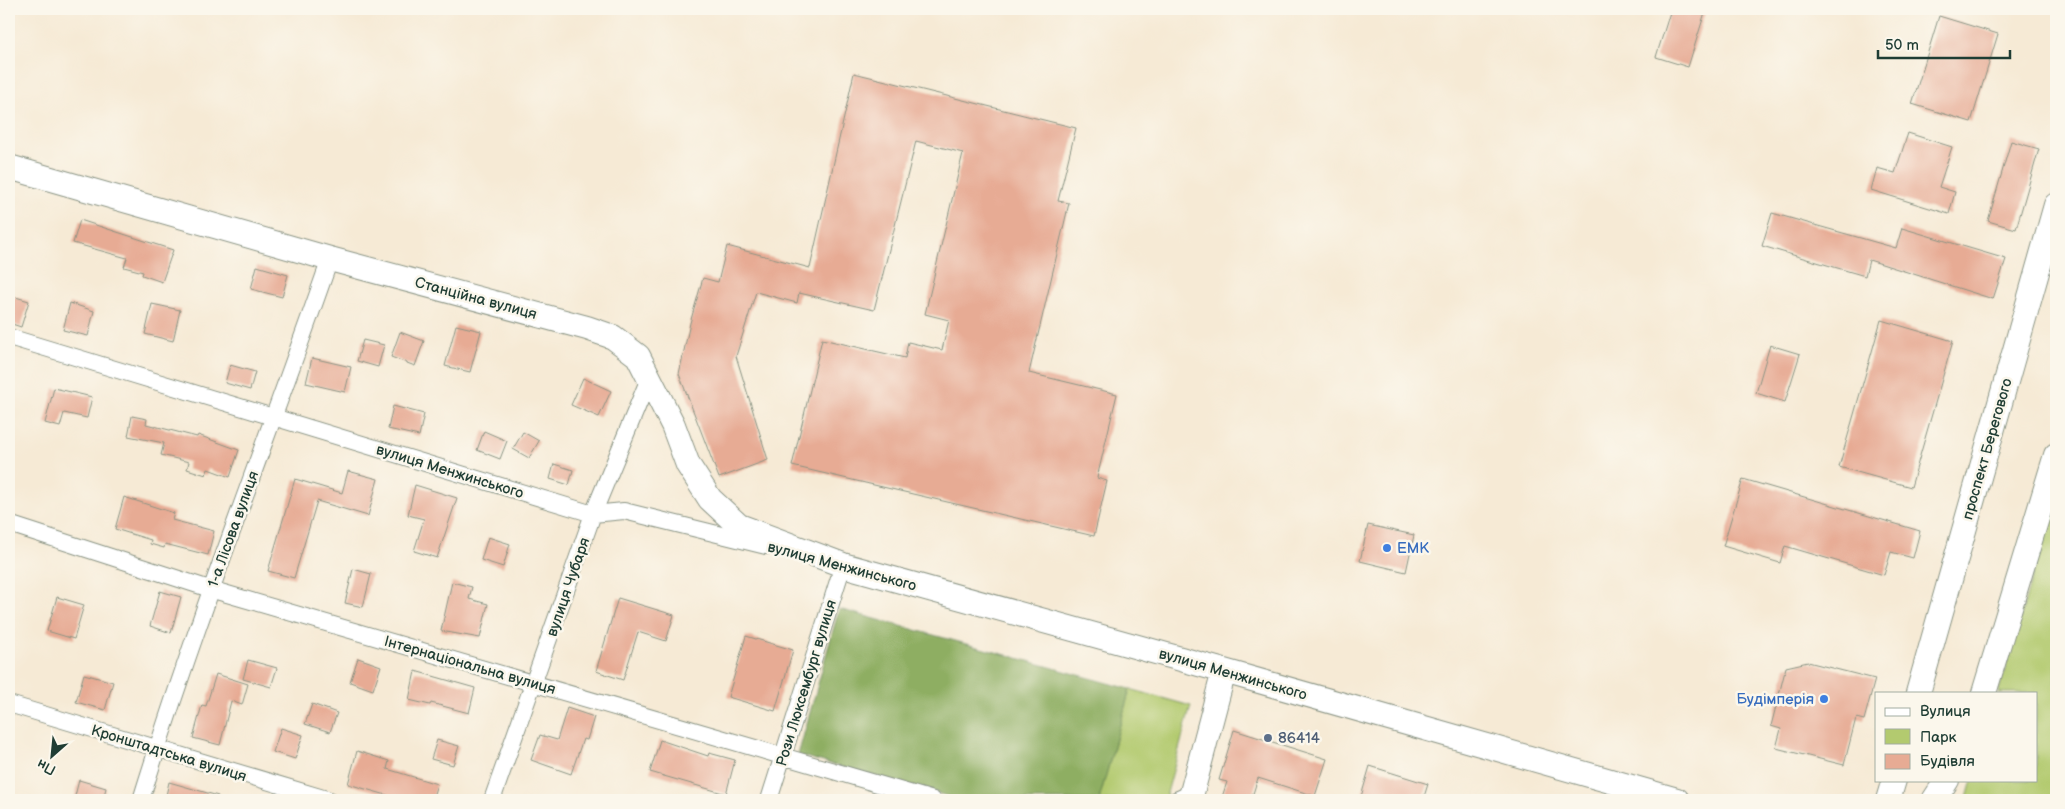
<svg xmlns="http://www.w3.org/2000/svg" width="2065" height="809" viewBox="0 0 2065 809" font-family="'Balsamiq Sans',sans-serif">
  <rect width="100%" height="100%" fill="#fbf7ec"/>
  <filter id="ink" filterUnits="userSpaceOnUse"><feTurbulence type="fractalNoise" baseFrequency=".02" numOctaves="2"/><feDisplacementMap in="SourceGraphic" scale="10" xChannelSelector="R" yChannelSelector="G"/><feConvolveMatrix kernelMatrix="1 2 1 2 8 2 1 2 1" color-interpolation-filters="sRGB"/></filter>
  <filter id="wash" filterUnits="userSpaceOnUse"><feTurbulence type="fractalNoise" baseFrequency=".0096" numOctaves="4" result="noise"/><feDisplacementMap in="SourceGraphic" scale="20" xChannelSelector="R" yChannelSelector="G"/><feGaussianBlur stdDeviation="1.12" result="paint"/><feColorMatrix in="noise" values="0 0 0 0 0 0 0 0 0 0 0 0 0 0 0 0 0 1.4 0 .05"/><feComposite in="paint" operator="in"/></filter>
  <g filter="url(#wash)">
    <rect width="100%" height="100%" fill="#f6ead5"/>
    <!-- green -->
    <path fill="#b3ca6f" stroke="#698452" d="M2056,495V800H1975L1967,798L1972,780H2036V693H1998Z
      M1130,689L1191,706L1165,800H1099Z"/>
    <!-- forest -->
    <path fill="#8eae62" stroke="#56764b" d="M839,609L1130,689L1099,800H962L798,755Z"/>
    <g id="blocks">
      <!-- building -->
      <path fill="#e7ab94" d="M1671,9H1706L1688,67L1656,57Z
        M1939,16L1998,34L1971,122L1912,104Z
        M854,73L1076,128L1058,201L1069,203L1029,373L1117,394L1097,478L1107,481L1094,536L792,466L822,339L905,358L908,342L942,350L949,320L925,314L963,153L916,141L874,310L799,293L797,303L756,292L736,356L768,460L719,478L679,374L690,323L703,278L718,282L727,246L810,268Z
        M1908,133L1952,147L1939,187L1955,192L1949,214L1871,190L1877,168L1895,173Z
        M2011,141L2039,149L2016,229L1988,221Z
        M1772,213L1896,248L1902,228L2006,259L1993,299L1869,260L1865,276L1762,246Z
        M80,220L173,250L162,282L142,275L143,272L124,267L127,258L73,243Z
        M257,266L288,275L282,297L251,289Z
        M9,295L29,301L21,327L9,323Z
        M70,303L94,311L88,336L63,330Z
        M152,304L180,310L173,341L145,334Z
        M1881,320L1953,341L1911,487L1839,467Z
        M456,325L481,331L470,372L445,366Z
        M400,332L424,341L415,366L391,357Z
        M363,340L384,345L378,367L357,361Z
        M1770,345L1800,354L1785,402L1756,393Z
        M312,358L351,367L345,392L306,383Z
        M230,365L255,372L250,390L225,383Z
        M583,378L611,391L599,417L571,405Z
        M54,388L92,397L87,418L64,413L60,427L45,423Z
        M393,406L424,414L419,436L388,429Z
        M132,416L147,419L146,424L197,437L198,435L239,450L230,477L208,469L206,475L187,469L189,462L161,455L164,443L128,436Z
        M484,431L507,441L500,459L477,450Z
        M523,432L539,441L529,458L513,449Z
        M554,464L573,470L569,485L550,479Z
        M348,471L378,479L368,516L317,501L294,578L268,571L295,479L342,493Z
        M1743,479L1920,531L1913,558L1891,552L1884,575L1785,546L1780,563L1723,546Z
        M415,485L457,498L437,558L414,551L424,519L408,515Z
        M124,497L174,513L172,520L214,531L208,555L165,544L164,548L150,544L151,540L115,529Z
        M1368,525L1414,535L1406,572L1360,561Z
        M488,537L510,544L503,567L481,560Z
        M353,569L371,574L363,607L345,603Z
        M452,582L472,587L469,599L488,604L480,638L441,631Z
        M160,591L181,597L171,633L150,626Z
        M57,597L84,605L74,639L47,631Z
        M618,598L674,615L666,641L638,632L623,680L596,671Z
        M746,636L793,650L775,711L728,697Z
        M358,658L381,666L373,690L350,682Z
        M248,660L277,668L271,687L243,679Z
        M1808,662L1875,679L1864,720L1856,718L1844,765L1776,748L1781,729L1771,726L1786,667Z
        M415,671L475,688L469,713L431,703L430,705L409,700Z
        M84,674L113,682L105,710L76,702Z
        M216,674L248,684L242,705L231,701L220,745L193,738L202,705L206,706Z
        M312,704L337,713L330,732L305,724Z
        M567,708L594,717L587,740L583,739L571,774L531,760L540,735L557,740Z
        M281,728L303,735L295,759L273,752Z
        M1234,730L1327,759L1315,796L1258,778L1251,800H1221L1227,782L1219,780Z
        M437,740L459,746L453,765L431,759Z
        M660,740L708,756L709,753L735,760L726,794L650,772Z
        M357,751L389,761L387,769L437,784L432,800H404L348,784Z
        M1370,766L1428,784L1423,800H1360Z
        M79,780L106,788L103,800H74Z
        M169,782L218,796V800H165Z"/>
    </g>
  </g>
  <g filter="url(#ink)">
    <use href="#blocks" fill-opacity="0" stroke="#8a9484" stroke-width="1"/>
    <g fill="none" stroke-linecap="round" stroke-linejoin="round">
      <defs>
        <path id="street" d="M9,337L593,514L624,511L766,546
          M9,524L210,589L933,800
          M9,704L330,800
          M141,800C197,618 267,440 330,259
          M492,800L593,514L650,376
          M769,800L843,565L834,563
          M1176,800L1192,793"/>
        <path id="secondary" d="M9,167L330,259L587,328L613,337L638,356L673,425L688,465L710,499L739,526L843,565L1224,671L1677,800
          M1918,693L2056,205
          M1984,693L2056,455
          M1190,800L1224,671
          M1888,800L1894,780
          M1934,800L1947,780"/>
      </defs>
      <!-- street casing -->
      <use href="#street" stroke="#8a9484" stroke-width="18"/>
      <!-- secondary casing -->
      <use href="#secondary" stroke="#8a9484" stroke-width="26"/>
      <!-- street -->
      <use href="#street" stroke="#fff" stroke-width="16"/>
      <!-- secondary -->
      <use href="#secondary" stroke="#fff" stroke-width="24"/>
    </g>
  </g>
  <!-- markers -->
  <g fill="#3f7fe0" stroke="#fbf7ec" stroke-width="2">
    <circle cx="1387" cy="548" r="5"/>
    <circle cx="1824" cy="699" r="5"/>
  </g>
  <circle fill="#5c6f8a" stroke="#fbf7ec" stroke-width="2" cx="1268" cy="738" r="5"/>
  <g text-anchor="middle" stroke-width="5" stroke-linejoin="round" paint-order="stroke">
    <!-- street labels -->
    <g font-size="15" fill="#1f3d34" stroke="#fbf7ec">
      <text transform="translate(476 298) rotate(15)" y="5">Станційна вулиця</text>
      <text transform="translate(1987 449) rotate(-74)" y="5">проспект Берегового</text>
      <text transform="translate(450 471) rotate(17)" y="5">вулиця Менжинського</text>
      <text transform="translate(233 529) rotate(-70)" y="5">1-а Лісова вулиця</text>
      <text transform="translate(842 566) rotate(15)" y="5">вулиця Менжинського</text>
      <text transform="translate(568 587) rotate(-71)" y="5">вулиця Чубаря</text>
      <text transform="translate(470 665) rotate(16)" y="5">Інтернаціональна вулиця</text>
      <text transform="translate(1233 674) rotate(16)" y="5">вулиця Менжинського</text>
      <text transform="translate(806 683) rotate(-73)" y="5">Рози Люксембург вулиця</text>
      <text transform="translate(169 753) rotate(17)" y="5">Кронштадтська вулиця</text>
    </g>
    <!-- shop labels -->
    <g font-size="15" fill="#366cbe" stroke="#fbf7ec" text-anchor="start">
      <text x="1397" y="553">ЕМК</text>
      <text x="1814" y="704" text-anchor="end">Будімперія</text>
    </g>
    <!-- service labels -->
    <g font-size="15" fill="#4e5e75" stroke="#fbf7ec" text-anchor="start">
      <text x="1278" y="743">86414</text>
    </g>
  </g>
  <!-- margin -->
  <rect width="2065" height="809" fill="none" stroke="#fbf7ec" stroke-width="30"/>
  <!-- legend -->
  <rect x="1875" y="692" width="162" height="90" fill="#fbf7ec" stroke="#a3ada2"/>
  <rect x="1885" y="708" width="25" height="8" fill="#ffffff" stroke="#a3ada2"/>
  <text x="1920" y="716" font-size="15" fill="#1f3d34">Вулиця</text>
  <rect x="1885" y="729" width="25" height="15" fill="#b3ca6f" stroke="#a3ada2"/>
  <text x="1920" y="742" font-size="15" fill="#1f3d34">Парк</text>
  <rect x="1885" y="754" width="25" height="15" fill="#e7ab94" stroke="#a3ada2"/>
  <text x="1920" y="766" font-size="15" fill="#1f3d34">Будівля</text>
  <!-- north arrow -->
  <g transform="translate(52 756) rotate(207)" stroke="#fbf7ec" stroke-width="4" paint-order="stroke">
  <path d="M0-4L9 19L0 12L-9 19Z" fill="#1f3d34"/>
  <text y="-8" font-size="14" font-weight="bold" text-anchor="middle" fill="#1f3d34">Пн</text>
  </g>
  <!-- scale -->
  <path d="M1878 50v8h132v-8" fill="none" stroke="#1f3d34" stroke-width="2.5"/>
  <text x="1885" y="50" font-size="15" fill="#1f3d34" stroke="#fbf7ec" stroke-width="4" paint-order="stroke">50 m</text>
</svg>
